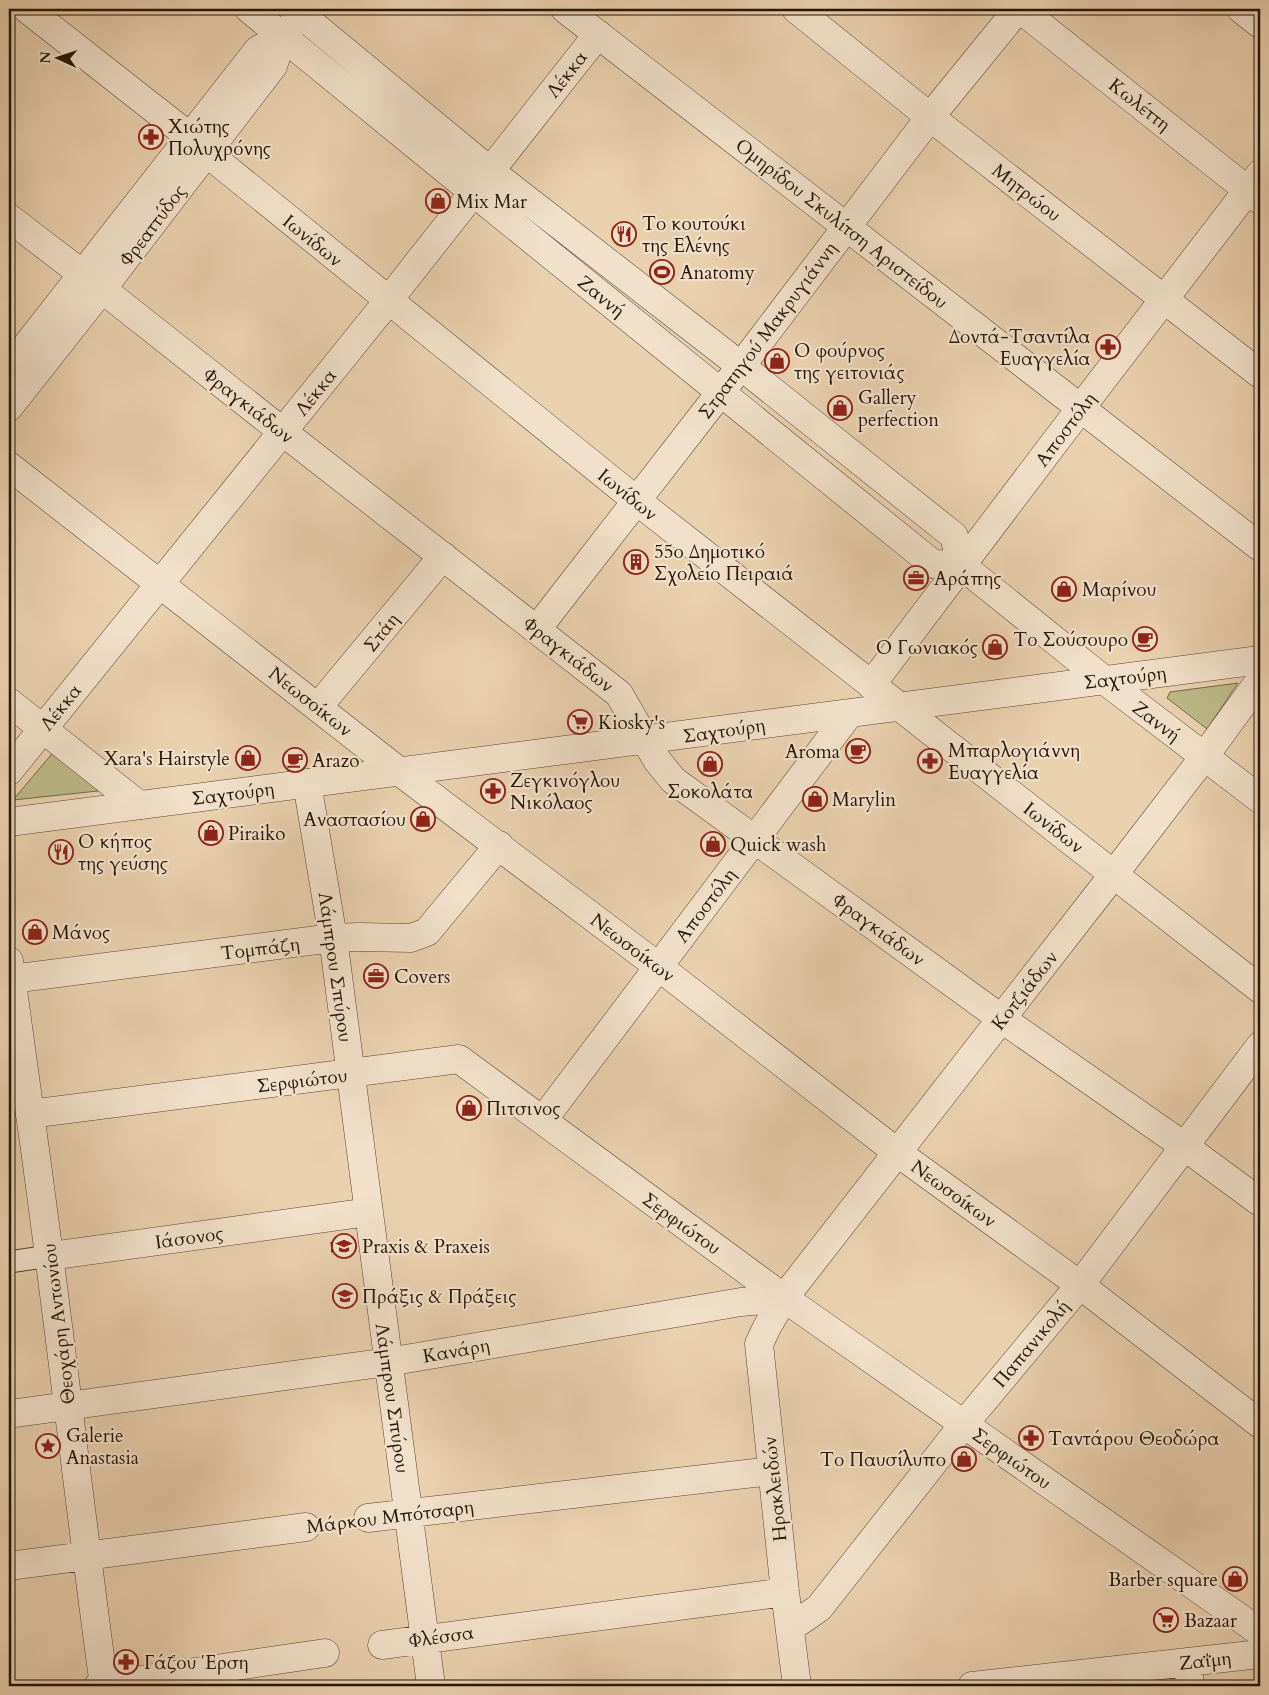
<svg xmlns="http://www.w3.org/2000/svg" width="1269" height="1695" viewBox="0 0 1269 1695" font-family="Cardo,serif">
  <rect width="100%" height="100%" fill="#ead1ae"/>
  <filter id="stains"><feTurbulence type="fractalNoise" baseFrequency=".004" numOctaves="4"/><feColorMatrix values="0 0 0 0 .2 0 0 0 0 .09 0 0 0 0 .02 0 0 0 .5 -.17"/></filter>
  <radialGradient id="worn" r=".72"><stop offset=".6" stop-color="#630" stop-opacity="0"/><stop offset="1" stop-color="#630" stop-opacity=".3"/></radialGradient>
  <!-- green -->
  <path fill="#bcba87" stroke="#716848" d="M1238,683L1207,729L1167,698L1170,692Z
    M56,749L107,790L13,800Z"/>
  <g fill="none" stroke-linecap="round" stroke-linejoin="round">
    <defs>
      <path id="pedestrian" d="M9,1262L50,1256"/>
      <path id="minor" d="M27,9L190,137L207,153L637,501L1260,989
        M565,9L1260,547
        M796,9L930,117L1260,374
        M1020,9L1260,200
        M1241,9L1260,24
        M9,218L102,289L283,432L619,694L657,760L673,780L1002,1019L1184,1146L1260,1202
        M9,466L400,772L659,967L898,1153L1080,1285L1260,1424
        M537,629L741,366L930,117L1018,9
        M1104,680L1260,799
        M871,685L1080,409L1260,174
        M9,702L139,805
        M318,707L443,556
        M9,771L388,301L598,34
        M307,783L333,938L431,1686
        M11,979L333,938L359,937L411,938L427,932L499,845
        M30,1114C57,1304 78,1496 104,1686
        M543,1120L849,714
        M50,1256L369,1212
        M9,1414L388,1362L741,1302L784,1298
        M368,1518L772,1471
        M9,1566L306,1527
        M790,1628L819,1608L964,1424L1080,1285L1260,1046
        M382,1645L785,1592
        M1188,1662L1190,1686
        M98,1686L325,1653
        M797,1686L785,1592L759,1344L767,1327L784,1298L1114,874L1204,757L1260,680
        M972,1686L1260,1654"/>
      <path id="tertiary" d="M249,9L473,192L933,564L961,565L1104,680
        M294,9L490,171L741,366L954,536L961,565
        M9,368L258,50L283,36
        M9,407L102,289L273,66L283,36L293,24
        M9,822L1260,660
        M9,961L30,1114L459,1059L784,1298L1260,1632"/>
    </defs>
    <!-- pedestrian casing -->
    <use href="#pedestrian" stroke="#574432" stroke-width="23"/>
    <!-- minor casing -->
    <use href="#minor" stroke="#574432" stroke-width="29"/>
    <!-- tertiary casing -->
    <use href="#tertiary" stroke="#574432" stroke-width="29"/>
    <!-- path -->
    <path stroke="#261508" stroke-width="3" stroke-dasharray="4 2.5" stroke-linecap="butt" d="M332,1242L333,1255"/>
    <!-- pedestrian -->
    <use href="#pedestrian" stroke="#f1e1ca" stroke-width="21"/>
    <!-- minor -->
    <use href="#minor" stroke="#f1e1ca" stroke-width="28"/>
    <!-- tertiary -->
    <use href="#tertiary" stroke="#f1e1ca" stroke-width="28"/>
  </g>
  <!-- icons -->
  <defs>
    <symbol id="pharmacy-ring" viewBox="-11 -11 22 22"><circle r="9.5" fill="#f1e1ca" stroke="#8f2418" stroke-width="1.5"/><path d="M-2-6h4v4h4v4h-4v4h-4v-4h-4v-4h4Z" fill="#8f2418"/></symbol>
    <symbol id="shop-ring" viewBox="-11 -11 22 22"><circle r="9.5" fill="#f1e1ca" stroke="#8f2418" stroke-width="1.5"/><path d="M-5-2.5h2.3a2.7 3.5 0 0 1 5.4 0H5L5.5 6h-11ZM-1.5-2.5h3a1.5 2.3 0 0 0-3 0Z" fill="#8f2418"/></symbol>
    <symbol id="restaurant-ring" viewBox="-11 -11 22 22"><circle r="9.5" fill="#f1e1ca" stroke="#8f2418" stroke-width="1.5"/><path d="M-5-6h1v4h1v-4h1v4h1v-4h1v5L-1.5 .5V6h-2V.5L-5-1ZM5-6V6H3V1.5H1.5Q1.5-4 5-6Z" fill="#8f2418"/></symbol>
    <symbol id="stadium-ring" viewBox="-11 -11 22 22"><circle r="9.5" fill="#f1e1ca" stroke="#8f2418" stroke-width="1.5"/><path d="M0-5a6.5 5 0 1 0 0 10a6.5 5 0 1 0 0-10ZM-3.5-1.8h7v3.6h-7Z" fill="#8f2418"/></symbol>
    <symbol id="building-ring" viewBox="-11 -11 22 22"><circle r="9.5" fill="#f1e1ca" stroke="#8f2418" stroke-width="1.5"/><path d="M-4-6H4V6H1V3H-1V6H-4ZM-2.5-4.3h1.7v1.8h-1.7ZM.8-4.3h1.7v1.8H.8ZM-2.5-1h1.7V.8h-1.7ZM.8-1h1.7V.8H.8Z" fill="#8f2418"/></symbol>
    <symbol id="office-ring" viewBox="-11 -11 22 22"><circle r="9.5" fill="#f1e1ca" stroke="#8f2418" stroke-width="1.5"/><path d="M-6-3h4V-5.5h4V-3h4V5H-6ZM-1-4.5V-3h2v-1.5ZM-6 0V1H6V0Z" fill="#8f2418"/></symbol>
    <symbol id="cafe-ring" viewBox="-11 -11 22 22"><circle r="9.5" fill="#f1e1ca" stroke="#8f2418" stroke-width="1.5"/><path d="M-5.5-4.5H6V0H3Q3 3.5 0 3.5H-2.5Q-5.5 3.5-5.5 0ZM3-3.2v2h1.7v-2ZM-6 4.5H4V6H-6Z" fill="#8f2418"/></symbol>
    <symbol id="supermarket-ring" viewBox="-11 -11 22 22"><circle r="9.5" fill="#f1e1ca" stroke="#8f2418" stroke-width="1.5"/><path d="M-6-5.5h2.5l.6 2H6L4.5 2H-2.5L-4.4-4H-6ZM-1.5 3.2a1.3 1.3 0 1 0 .1 0ZM3 3.2a1.3 1.3 0 1 0 .1 0Z" fill="#8f2418"/></symbol>
    <symbol id="school-ring" viewBox="-11 -11 22 22"><circle r="9.5" fill="#f1e1ca" stroke="#8f2418" stroke-width="1.5"/><path d="M0-5L7-2L0 1L-7-2ZM-4 1L0 2.5L4 1V4Q0 6-4 4Z" fill="#8f2418"/></symbol>
    <symbol id="sight-ring" viewBox="-11 -11 22 22"><circle r="9.5" fill="#f1e1ca" stroke="#8f2418" stroke-width="1.5"/><path d="M0-6L1.8-2.2L6-1.7L2.9 1.2L3.7 5.4L0 3.3L-3.7 5.4L-2.9 1.2L-6-1.7L-1.8-2.2Z" fill="#8f2418"/></symbol>
  </defs>
  <g fill-rule="evenodd">
    <use href="#pharmacy-ring" x="137" y="123" width="28" height="28"/>
    <use href="#shop-ring" x="424" y="187" width="28" height="28"/>
    <use href="#restaurant-ring" x="610" y="220" width="28" height="28"/>
    <use href="#stadium-ring" x="648" y="258" width="28" height="28"/>
    <use href="#pharmacy-ring" x="1094" y="333" width="28" height="28"/>
    <use href="#shop-ring" x="763" y="347" width="28" height="28"/>
    <use href="#shop-ring" x="826" y="394" width="28" height="28"/>
    <use href="#building-ring" x="622" y="548" width="28" height="28"/>
    <use href="#office-ring" x="902" y="564" width="28" height="28"/>
    <use href="#shop-ring" x="1050" y="575" width="28" height="28"/>
    <use href="#cafe-ring" x="1131" y="625" width="28" height="28"/>
    <use href="#shop-ring" x="981" y="633" width="28" height="28"/>
    <use href="#supermarket-ring" x="566" y="708" width="28" height="28"/>
    <use href="#cafe-ring" x="844" y="737" width="28" height="28"/>
    <use href="#shop-ring" x="234" y="744" width="28" height="28"/>
    <use href="#cafe-ring" x="281" y="746" width="28" height="28"/>
    <use href="#pharmacy-ring" x="916" y="747" width="28" height="28"/>
    <use href="#shop-ring" x="696" y="750" width="28" height="28"/>
    <use href="#pharmacy-ring" x="479" y="777" width="28" height="28"/>
    <use href="#shop-ring" x="801" y="785" width="28" height="28"/>
    <use href="#shop-ring" x="409" y="805" width="28" height="28"/>
    <use href="#shop-ring" x="197" y="819" width="28" height="28"/>
    <use href="#shop-ring" x="699" y="830" width="28" height="28"/>
    <use href="#restaurant-ring" x="47" y="838" width="28" height="28"/>
    <use href="#shop-ring" x="21" y="918" width="28" height="28"/>
    <use href="#office-ring" x="362" y="962" width="28" height="28"/>
    <use href="#shop-ring" x="455" y="1094" width="28" height="28"/>
    <use href="#school-ring" x="330" y="1232" width="28" height="28"/>
    <use href="#school-ring" x="331" y="1282" width="28" height="28"/>
    <use href="#pharmacy-ring" x="1017" y="1424" width="28" height="28"/>
    <use href="#sight-ring" x="34" y="1432" width="28" height="28"/>
    <use href="#shop-ring" x="950" y="1445" width="28" height="28"/>
    <use href="#shop-ring" x="1221" y="1565" width="28" height="28"/>
    <use href="#supermarket-ring" x="1152" y="1606" width="28" height="28"/>
    <use href="#pharmacy-ring" x="112" y="1648" width="28" height="28"/>
  </g>
  <g text-anchor="middle" stroke-width="4.5" stroke-linejoin="round" paint-order="stroke">
    <!-- street labels -->
    <g font-size="19" fill="#261508" stroke="#f1e1ca">
      <text transform="translate(566 74) rotate(-52)" y="7">Λέκκα</text>
      <text transform="translate(1140 104) rotate(38)" y="7">Κωλέττη</text>
      <text transform="translate(1027 192) rotate(38)" y="7">Μητρώου</text>
      <text transform="translate(842 223) rotate(38)" y="7">Ομηρίδου Σκυλίτση Αριστείδου</text>
      <text transform="translate(152 225) rotate(-53)" y="7">Φρεαττύδος</text>
      <text transform="translate(313 240) rotate(39)" y="7">Ιωνίδων</text>
      <text transform="translate(602 296) rotate(39)" y="7">Ζαννή</text>
      <text transform="translate(767 330) rotate(-53)" y="7">Στρατηγού Μακρυγιάννη</text>
      <text transform="translate(315 392) rotate(-51)" y="7">Λέκκα</text>
      <text transform="translate(249 405) rotate(38)" y="7">Φραγκιάδων</text>
      <text transform="translate(1065 429) rotate(-53)" y="7">Αποστόλη</text>
      <text transform="translate(628 494) rotate(39)" y="7">Ιωνίδων</text>
      <text transform="translate(381 632) rotate(-51)" y="7">Στάη</text>
      <text transform="translate(569 654) rotate(38)" y="7">Φραγκιάδων</text>
      <text transform="translate(1125 677) rotate(-7)" y="7">Σαχτούρη</text>
      <text transform="translate(311 701) rotate(38)" y="7">Νεωσοίκων</text>
      <text transform="translate(60 707) rotate(-51)" y="7">Λέκκα</text>
      <text transform="translate(1157 721) rotate(37)" y="7">Ζαννή</text>
      <text transform="translate(724 730) rotate(-8)" y="7">Σαχτούρη</text>
      <text transform="translate(233 793) rotate(-7)" y="7">Σαχτούρη</text>
      <text transform="translate(1054 827) rotate(38)" y="7">Ιωνίδων</text>
      <text transform="translate(705 905) rotate(-53)" y="7">Αποστόλη</text>
      <text transform="translate(879 929) rotate(36)" y="7">Φραγκιάδων</text>
      <text transform="translate(633 947) rotate(37)" y="7">Νεωσοίκων</text>
      <text transform="translate(260 948) rotate(-7)" y="7">Τομπάζη</text>
      <text transform="translate(336 967) rotate(82)" y="7">Λάμπρου Σπύρου</text>
      <text transform="translate(1024 990) rotate(-52)" y="7">Κοτζιάδων</text>
      <text transform="translate(302 1080) rotate(-7)" y="7">Σερφιώτου</text>
      <text transform="translate(954 1193) rotate(36)" y="7">Νεωσοίκων</text>
      <text transform="translate(682 1223) rotate(36)" y="7">Σερφιώτου</text>
      <text transform="translate(189 1237) rotate(-8)" y="7">Ιάσονος</text>
      <text transform="translate(58 1324) rotate(-97)" y="7">Θεοχάρη Αντωνίου</text>
      <text transform="translate(1031 1343) rotate(-50)" y="7">Παπανικολή</text>
      <text transform="translate(456 1350) rotate(-10)" y="7">Κανάρη</text>
      <text transform="translate(393 1398) rotate(82)" y="7">Λάμπρου Σπύρου</text>
      <text transform="translate(1012 1458) rotate(35)" y="7">Σερφιώτου</text>
      <text transform="translate(774 1489) rotate(-96)" y="7">Ηρακλειδών</text>
      <text transform="translate(390 1516) rotate(-7)" y="7">Μάρκου Μπότσαρη</text>
      <text transform="translate(441 1636) rotate(-8)" y="7">Φλέσσα</text>
      <text transform="translate(1205 1660) rotate(-6)" y="7">Ζαΐμη</text>
    </g>
    <!-- poi labels -->
    <g font-size="19" fill="#261508" stroke="#f1e1ca" text-anchor="start">
      <text x="168" y="133">Χιώτης<tspan x="168" dy="22">Πολυχρόνης</tspan></text>
      <text x="456" y="208">Mix Mar</text>
      <text x="642" y="230">Το κουτούκι<tspan x="642" dy="22">της Ελένης</tspan></text>
      <text x="680" y="279">Anatomy</text>
      <text x="1090" y="343" text-anchor="end">Δοντά-Τσαντίλα<tspan x="1090" dy="22">Ευαγγελία</tspan></text>
      <text x="794" y="357">Ο φούρνος<tspan x="794" dy="22">της γειτονιάς</tspan></text>
      <text x="858" y="404">Gallery<tspan x="858" dy="22">perfection</tspan></text>
      <text x="654" y="558">55ο Δημοτικό<tspan x="654" dy="22">Σχολείο Πειραιά</tspan></text>
      <text x="934" y="585">Αράπης</text>
      <text x="1082" y="596">Μαρίνου</text>
      <text x="1128" y="646" text-anchor="end">Το Σούσουρο</text>
      <text x="978" y="654" text-anchor="end">Ο Γωνιακός</text>
      <text x="598" y="729">Kiosky's</text>
      <text x="948" y="757">Μπαρλογιάννη<tspan x="948" dy="22">Ευαγγελία</tspan></text>
      <text x="840" y="758" text-anchor="end">Aroma</text>
      <text x="230" y="765" text-anchor="end">Xara's Hairstyle</text>
      <text x="312" y="767">Arazo</text>
      <text x="510" y="787">Ζεγκινόγλου<tspan x="510" dy="22">Νικόλαος</tspan></text>
      <text x="710" y="798" text-anchor="middle">Σοκολάτα</text>
      <text x="832" y="806">Marylin</text>
      <text x="406" y="826" text-anchor="end">Αναστασίου</text>
      <text x="228" y="840">Piraiko</text>
      <text x="78" y="848">Ο κήπος<tspan x="78" dy="22">της γεύσης</tspan></text>
      <text x="730" y="851">Quick wash</text>
      <text x="52" y="939">Μάνος</text>
      <text x="394" y="983">Covers</text>
      <text x="486" y="1115">Πιτσινος</text>
      <text x="362" y="1253">Praxis &amp; Praxeis</text>
      <text x="362" y="1303">Πράξις &amp; Πράξεις</text>
      <text x="66" y="1442">Galerie<tspan x="66" dy="22">Anastasia</tspan></text>
      <text x="1048" y="1445">Ταντάρου Θεοδώρα</text>
      <text x="946" y="1466" text-anchor="end">Το Παυσίλυπο</text>
      <text x="1218" y="1586" text-anchor="end">Barber square</text>
      <text x="1184" y="1627">Bazaar</text>
      <text x="144" y="1669">Γάζου Έρση</text>
    </g>
  </g>
  <!-- margin -->
  <rect width="1269" height="1695" fill="none" stroke="#ead1ae" stroke-width="30"/>
  <rect x="10" y="10" width="1249" height="1675" fill="none" stroke="#261508" stroke-width="2.5"/>
  <rect x="15" y="15" width="1239" height="1665" fill="none" stroke="#261508"/>
  <!-- north arrow -->
  <g transform="translate(58 58) rotate(273)" stroke="#f1e1ca" stroke-width="4" paint-order="stroke">
  <path d="M0-4L9 19L0 12L-9 19Z" fill="#261508"/>
  <text y="-8" font-size="14" font-weight="bold" text-anchor="middle" fill="#261508">N</text>
  </g>
  <rect width="100%" height="100%" filter="url(#stains)"/>
  <rect width="100%" height="100%" fill="url(#worn)"/>
</svg>
